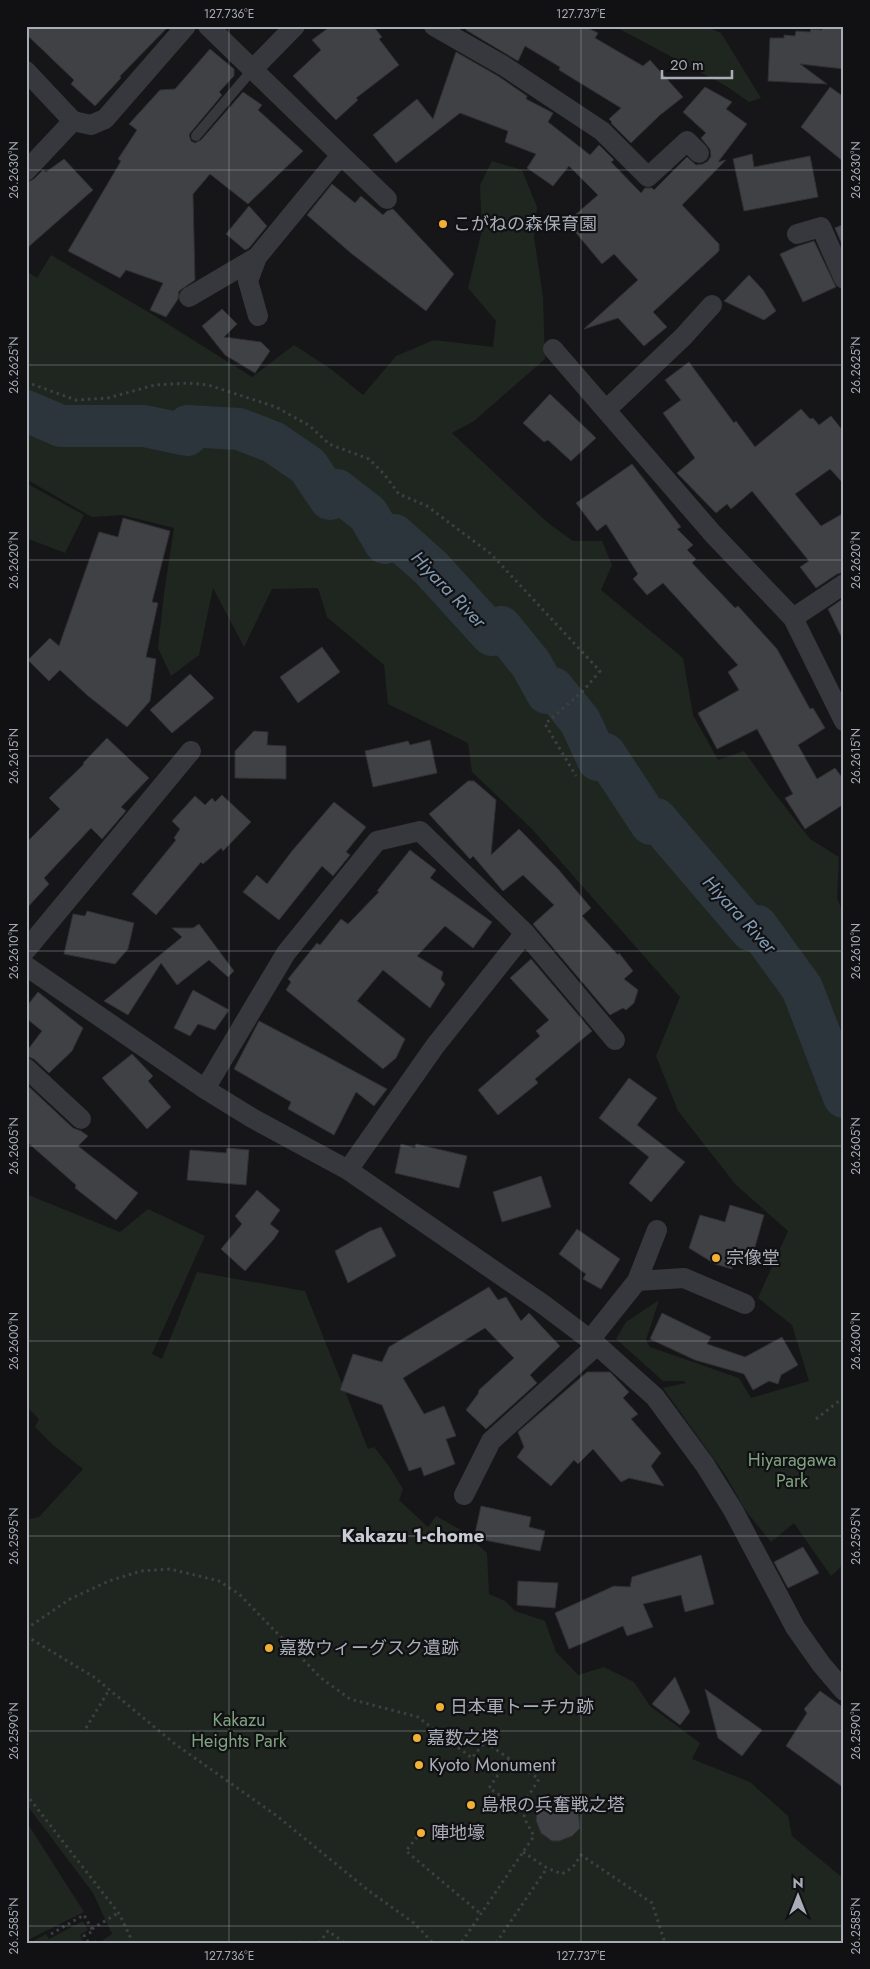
<svg xmlns="http://www.w3.org/2000/svg" width="870" height="1969" viewBox="0 0 870 1969" font-family="Jost,'Noto Sans JP',sans-serif">
  <rect width="100%" height="100%" fill="#161618"/>
  <!-- green -->
  <path fill="#1e261f" d="M614,26H705L721,33L761,98L749,102L726,86Z
    M492,161L522,170L537,207L534,237L543,297L545,359L474,421L452,433L548,523L573,541H602L612,565L601,590L683,658L693,715L718,760L744,751L769,786L810,839L839,857L837,898L844,915V1564L831,1576L794,1523L771,1542L745,1510L726,1476L663,1388L686,1383L683,1381H663L616,1339L626,1322L659,1300L646,1340L650,1347L739,1378L751,1398L809,1381L792,1325L758,1298L788,1231L736,1185L678,1111L656,1056L680,997L532,829L472,772L468,743L388,704L384,665L327,617L318,588L272,589L244,647L213,588L199,655L171,676L158,648L164,594L174,528L122,515L92,517L26,479V271L37,278L51,255L155,316L252,377L294,345L331,369L363,395L396,356L434,340L493,347L496,321L468,288L482,230L480,185Z
    M26,483L84,515L65,553L26,538Z
    M26,1194L120,1232L148,1209L205,1236L152,1354L162,1359L197,1272L305,1291L368,1449L374,1447L389,1466L403,1489L399,1500L428,1527L436,1516L463,1531L487,1553L489,1594L505,1601L515,1611L545,1621L556,1652L578,1675L604,1667L634,1682L650,1706L700,1743L692,1759L750,1782L788,1816L792,1836L844,1879V1943H104L103,1940L112,1934L93,1893L26,1804V1520L39,1517L83,1469L53,1445L35,1427L39,1419L26,1406Z
    M26,1821L84,1912L26,1941Z
    M83,1921L88,1930L80,1935L84,1943H30L46,1934L49,1939Z"/>
  <g fill="none" stroke-linecap="round" stroke-linejoin="round">
    <!-- river -->
    <path stroke="#2c353c" stroke-width="42" d="M26,411L61,426H144L187,435L188,426L239,429L273,442L308,466L330,499L337,490L368,514L385,543L394,535L431,568L492,635L501,627L531,664L547,693L553,688L580,721L598,760L605,754L651,824L656,819L751,930L757,926L802,988L844,1097"/>
  </g>
  <!-- building -->
  <path fill="#404145" stroke="#303034" d="M26,26H169L120,76L121,78L95,106L71,84L74,80L26,34Z
    M331,26H373L382,37L379,39L399,65L356,98L358,100L336,120L293,76L321,50L312,40Z
    M468,26H584L598,33L595,38L643,66L650,60L683,97L660,115L631,143L611,123L612,122L609,119L621,108L559,70L560,67L525,46L518,61L466,30Z
    M823,26H844V69L800,64L827,84L768,81L770,38H784V35L795,36L796,31L810,32L811,29L822,30Z
    M210,49L234,69V76L219,92L222,95L191,132L189,135L191,141L195,143L201,140L243,92L262,105L258,110L303,151L248,204L210,174L193,194L195,280L179,291L178,299L166,317L150,310L163,283L126,270L120,278L68,251L121,161L118,159L137,130L129,124L160,90L175,89Z
    M456,52L498,76L527,96L526,99L553,113L548,122L590,155L599,145L614,160L611,162L641,193L645,188H652L654,190L687,157L696,165L703,164L708,161L711,156L710,149L701,138L706,133L683,112L705,87L732,102L726,109L747,124L718,162L726,160L682,205L719,244V251L653,312L667,327L644,346L618,318L584,329L638,280L614,254L602,264L567,222L598,195L569,166L553,186L527,168L536,154L505,142L508,131L460,113L396,163L373,135L417,99L433,119Z
    M830,87L844,97V162L801,127Z
    M752,154L754,167L810,156L818,197L744,211L733,159Z
    M64,159L93,190L26,249V183L34,179L43,170L46,172Z
    M332,184L355,203L361,196L383,215L387,211L393,209L454,274L426,311L352,254L307,215Z
    M249,206L267,226L249,248L245,250L226,234Z
    M844,224V249L835,228Z
    M814,241L836,287L803,302L780,254L798,246Z
    M749,275L763,290L776,311L764,320L724,301Z
    M222,309L237,324L224,337L261,342L270,351L255,373L225,355L202,326Z
    M689,362L734,423L736,421L755,447L801,409L810,419L813,418L819,425L831,416L844,432V484L830,469L795,494L821,526L844,513V572L837,574L816,588L800,567L809,561L752,491L731,509L727,504L716,513L677,473L695,458L663,413L681,400L665,380Z
    M550,394L596,438L571,461L548,440L544,442L523,423Z
    M632,464L681,527L677,529L693,545L687,550L696,559L692,563L735,608L738,606L777,649L810,709L813,708L825,728L798,745L817,779L835,768L844,780V804L805,829L785,798L793,794L757,729L717,749L698,713L739,690L728,672L738,665L663,583L647,595L633,579L638,574L606,524L597,531L576,503Z
    M123,518L170,531L152,602L158,603L146,657L156,659L150,701L127,727L87,695L60,670L49,681L28,660L50,638L59,646L99,532L118,537Z
    M844,598V642L828,609Z
    M322,647L340,672L298,703L280,677Z
    M190,674L214,698L172,733L150,710Z
    M254,731L268,732L267,745L286,746V779L235,778V751Z
    M107,738L149,778L121,807L126,811L102,839L91,828L44,878L49,884L26,909V843L60,809L49,798L84,764L83,763Z
    M430,740L437,773L373,787L365,751L408,741L410,745Z
    M468,781H474L496,800L491,855L519,829L558,869L591,908L582,916L618,955L619,953L633,971L624,979L638,990L634,1003L626,1010L623,1008L610,1015L533,924L554,905L523,875L503,891L473,856L470,859L429,814Z
    M222,795L251,822L223,851L221,848L203,864L201,862L156,915L132,894L176,840L174,838L180,829L172,821L195,796L205,805L212,798L215,802Z
    M334,802L366,827L346,852L350,855L333,876L322,866L279,920L243,892L257,875L267,884L292,851Z
    M410,850L436,870L430,878L492,922L473,948L445,926L417,956L443,972L441,979L445,984L430,1008L383,970L357,1001L405,1039L396,1058L383,1069L286,990L291,982L288,979L317,943L320,945L341,919L348,924L379,892L377,891Z
    M87,911L134,923L128,949L115,964L64,954L73,914L85,916Z
    M199,924L234,971L228,977L209,960L177,985L161,963L128,1015L104,1001L182,937L172,928H193Z
    M531,959L592,1031L535,1079L538,1083L498,1115L478,1090L540,1036L536,1031L549,1020L510,978Z
    M193,990L229,1010L215,1030L198,1024L190,1036L174,1028Z
    M38,992L83,1028L72,1051L49,1073L34,1059L26,1056V1052L42,1031L26,1018V1007Z
    M259,1021L324,1055L387,1089L374,1106L356,1092L334,1135L288,1109L291,1102L234,1069Z
    M132,1054L153,1076L148,1081L171,1107L147,1129L102,1078Z
    M629,1078L657,1098L637,1125L685,1162L651,1202L629,1183L649,1157L599,1118Z
    M26,1084L73,1128L81,1131L88,1136L78,1146L138,1193L116,1220L75,1188L76,1185L26,1141Z
    M401,1144L415,1148L416,1144L467,1156L459,1188L395,1173Z
    M227,1148L249,1150L246,1185L187,1180L190,1150L226,1153Z
    M541,1176L551,1207L502,1222L493,1192Z
    M257,1190L280,1210L270,1224L279,1231L274,1239L245,1271L221,1249L242,1224L235,1216Z
    M730,1205L764,1215L751,1261L736,1257L732,1269L715,1264L689,1248L700,1215L725,1222Z
    M381,1227L396,1256L348,1283L335,1251L370,1231Z
    M577,1229L620,1259L601,1289L583,1279L586,1274L559,1254Z
    M489,1287L498,1300L506,1297L521,1321L529,1313L560,1346L530,1375L537,1383L486,1429L466,1410L478,1394L479,1390L514,1358L485,1328L403,1378L424,1414L444,1406L456,1436L446,1439L455,1464L424,1476L421,1467L409,1471L382,1405L340,1390L353,1354L382,1362L389,1347Z
    M662,1313L711,1337L707,1344L745,1357L782,1337L798,1365L781,1375L778,1384L769,1381L753,1390L744,1374L695,1360L650,1339Z
    M587,1372H610L629,1392L623,1398L638,1414L631,1419L661,1453L651,1466L664,1486L629,1478L621,1482L593,1449L578,1464L574,1460L551,1486L517,1457L524,1447L518,1432Z
    M481,1506L531,1517L529,1527L545,1531L540,1551L474,1538Z
    M803,1547L819,1573L788,1588L774,1562Z
    M701,1555L714,1604L685,1612L681,1595L643,1604L653,1627L627,1636L623,1626L569,1649L555,1613L614,1586L630,1587L632,1577Z
    M518,1581L558,1583L555,1608L517,1605Z
    M675,1677L690,1712L680,1725L652,1704Z
    M705,1689L762,1730L742,1756L718,1738Z
    M820,1691L844,1708V1788L786,1746L807,1713L804,1709Z
    M559,1798L567,1799L578,1809L580,1828L572,1836L559,1841H552L541,1833L536,1820L539,1800Z"/>
  <g fill="none" stroke-linecap="round" stroke-linejoin="round">
    <!-- path -->
    <path stroke="#3d3f44" stroke-width="3" stroke-dasharray="2.5 4" stroke-linecap="butt" d="M26,382L76,400L108,398L155,385L188,383L208,385L276,407L310,426L329,444L369,459L384,474L399,494L427,506L491,554L600,671L583,691L545,724L576,776
      M816,1419L844,1397
      M26,1629L70,1599L109,1581L141,1571L170,1569L219,1581L239,1594L321,1678L350,1699L418,1717L472,1758L485,1742L539,1779L526,1800L524,1818L534,1836L461,1943
      M26,1636L94,1677L175,1744L277,1816L369,1891L414,1923L433,1943
      M86,1728L109,1690
      M509,1759L489,1788L524,1811
      M26,1794L120,1915L133,1943
      M417,1837L406,1851L481,1914
      M523,1852L547,1868L562,1874L573,1867L581,1855L652,1903L665,1943
      M92,1929L118,1913
      M51,1934L84,1915L93,1931L84,1936L89,1943
      M94,1943L98,1940L99,1943
      M300,1943L301,1941
      M319,1943L328,1931L345,1943
      M496,1943L547,1868"/>
    <!-- lane -->
    <path stroke="#37383d" stroke-width="10" d="M196,136L253,69"/>
    <!-- street -->
    <path stroke="#37383d" stroke-width="20" d="M434,26L504,66L602,131L648,177L687,141L699,153
      M253,69L295,26
      M26,71L73,121L91,125L105,119L186,26
      M341,155L387,199
      M26,171L73,121
      M797,234L821,227L844,279
      M257,257L248,281L258,316
      M189,297L257,257L341,155L208,26
      M553,349L713,534L793,618L844,584
      M606,410L683,337L712,305
      M793,618L844,721
      M525,933L615,1040
      M26,950L191,751
      M26,966L205,1089L252,1118L348,1170L544,1305L597,1345L655,1397L705,1465L733,1510L795,1627L821,1664L844,1691
      M26,1068L81,1119
      M205,1089L286,953L377,841L420,831L525,933L435,1046L348,1170
      M637,1281L684,1278L745,1304
      M590,1340L637,1281L657,1230
      M464,1495L491,1441L597,1345"/>
  </g>
  <!-- ticks -->
  <path fill="none" stroke="#a8adb8" stroke-width="1" stroke-opacity="0.45" d="M229,26V1943M581,26V1943M26,170H844M26,365H844M26,560H844M26,756H844M26,951H844M26,1146H844M26,1341H844M26,1536H844M26,1731H844M26,1926H844"/>
  <!-- markers -->
  <g fill="#f2b134" stroke="#111113" stroke-width="2">
    <circle cx="443" cy="224" r="5"/>
    <circle cx="716" cy="1258" r="5"/>
    <circle cx="269" cy="1648" r="5"/>
    <circle cx="440" cy="1707" r="5"/>
    <circle cx="417" cy="1738" r="5"/>
    <circle cx="419" cy="1765" r="5"/>
    <circle cx="471" cy="1805" r="5"/>
    <circle cx="421" cy="1833" r="5"/>
  </g>
  <g text-anchor="middle" stroke-width="4.5" stroke-linejoin="round" paint-order="stroke">
    <!-- poi labels -->
    <g font-size="18" fill="#a8adb8" stroke="#111113" text-anchor="start">
      <text x="453" y="230">こがねの森保育園</text>
      <text x="726" y="1264">宗像堂</text>
      <text x="279" y="1654">嘉数ウィーグスク遺跡</text>
      <text x="450" y="1713">日本軍トーチカ跡</text>
      <text x="427" y="1744">嘉数之塔</text>
      <text x="429" y="1771">Kyoto Monument</text>
      <text x="481" y="1811">島根の兵奮戦之塔</text>
      <text x="431" y="1839">陣地壕</text>
    </g>
    <!-- park labels -->
    <g font-size="18" fill="#7fa381" stroke="#111113">
      <text x="792" y="1466">Hiyaragawa<tspan x="792" dy="21">Park</tspan></text>
      <text x="239" y="1726">Kakazu<tspan x="239" dy="21">Heights Park</tspan></text>
    </g>
    <!-- water labels -->
    <g font-size="19" font-style="italic" fill="#7f9bb3" stroke="#111113">
      <text transform="translate(449 589) rotate(46)" y="7">Hiyara River</text>
      <text transform="translate(740 914) rotate(47)" y="7">Hiyara River</text>
    </g>
    <!-- neighbourhood labels -->
    <g font-size="19" font-weight="bold" fill="#c9ccd4" stroke="#111113">
      <text x="413" y="1542">Kakazu 1-chome</text>
    </g>
  </g>
  <!-- border -->
  <rect width="870" height="1969" fill="none" stroke="#111113" stroke-width="55"/>
  <!-- north arrow -->
  <g transform="translate(798 1896)" stroke="#111113" stroke-width="4" paint-order="stroke">
  <path d="M0-4L9 19L0 12L-9 19Z" fill="#a8adb8"/>
  <text y="-8" font-size="14" font-weight="bold" text-anchor="middle" fill="#a8adb8">N</text>
  </g>
  <!-- scale -->
  <path d="M662 70v8h70v-8" fill="none" stroke="#a8adb8" stroke-width="2.5"/>
  <text x="670" y="70" font-size="15" fill="#a8adb8" stroke="#111113" stroke-width="4" paint-order="stroke">20 m</text>
  <rect x="28" y="28" width="814" height="1914" fill="none" stroke="#a8adb8" stroke-width="2"/>
  <g font-size="12" text-anchor="middle" fill="#a8adb8">
    <text x="229" y="18">127.736°E</text>
    <text x="581" y="18">127.737°E</text>
    <text transform="translate(14 170) rotate(-90)" y="4">26.2630°N</text>
    <text transform="translate(856 170) rotate(-90)" y="4">26.2630°N</text>
    <text transform="translate(14 365) rotate(-90)" y="4">26.2625°N</text>
    <text transform="translate(856 365) rotate(-90)" y="4">26.2625°N</text>
    <text transform="translate(14 560) rotate(-90)" y="4">26.2620°N</text>
    <text transform="translate(856 560) rotate(-90)" y="4">26.2620°N</text>
    <text transform="translate(14 756) rotate(-90)" y="4">26.2615°N</text>
    <text transform="translate(856 756) rotate(-90)" y="4">26.2615°N</text>
    <text transform="translate(14 951) rotate(-90)" y="4">26.2610°N</text>
    <text transform="translate(856 951) rotate(-90)" y="4">26.2610°N</text>
    <text transform="translate(14 1146) rotate(-90)" y="4">26.2605°N</text>
    <text transform="translate(856 1146) rotate(-90)" y="4">26.2605°N</text>
    <text transform="translate(14 1341) rotate(-90)" y="4">26.2600°N</text>
    <text transform="translate(856 1341) rotate(-90)" y="4">26.2600°N</text>
    <text transform="translate(14 1536) rotate(-90)" y="4">26.2595°N</text>
    <text transform="translate(856 1536) rotate(-90)" y="4">26.2595°N</text>
    <text transform="translate(14 1731) rotate(-90)" y="4">26.2590°N</text>
    <text transform="translate(856 1731) rotate(-90)" y="4">26.2590°N</text>
    <text transform="translate(14 1926) rotate(-90)" y="4">26.2585°N</text>
    <text transform="translate(856 1926) rotate(-90)" y="4">26.2585°N</text>
    <text x="229" y="1960">127.736°E</text>
    <text x="581" y="1960">127.737°E</text>
  </g>
</svg>
